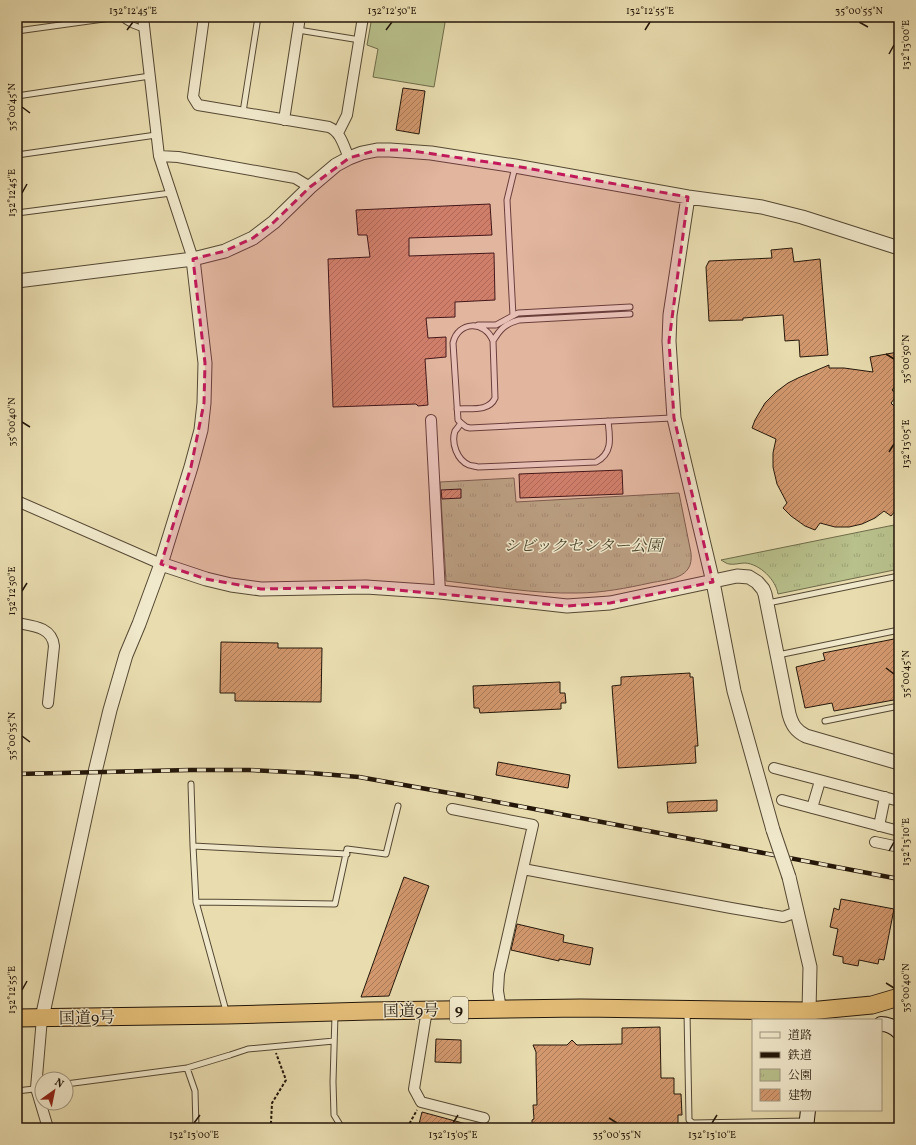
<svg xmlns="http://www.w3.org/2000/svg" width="916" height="1145" viewBox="0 0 916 1145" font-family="Vollkorn,'Noto Serif JP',serif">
  <defs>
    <pattern id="park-tufts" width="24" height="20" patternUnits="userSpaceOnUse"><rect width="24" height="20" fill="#b8c08b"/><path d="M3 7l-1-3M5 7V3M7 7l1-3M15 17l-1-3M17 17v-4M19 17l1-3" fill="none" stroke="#9ea477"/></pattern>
    <pattern id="building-hatch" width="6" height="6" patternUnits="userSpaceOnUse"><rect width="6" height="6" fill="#d3986e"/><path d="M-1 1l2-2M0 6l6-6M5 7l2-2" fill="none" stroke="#ab7b59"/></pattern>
  </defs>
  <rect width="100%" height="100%" fill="#e9ddb0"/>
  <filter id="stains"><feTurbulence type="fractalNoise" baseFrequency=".005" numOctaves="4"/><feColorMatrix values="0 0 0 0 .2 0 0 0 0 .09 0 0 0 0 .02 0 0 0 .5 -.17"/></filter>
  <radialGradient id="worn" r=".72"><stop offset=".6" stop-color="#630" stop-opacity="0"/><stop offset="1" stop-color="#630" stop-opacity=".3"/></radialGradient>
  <!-- grass -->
  <path fill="#b8c08b" stroke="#6e6b4a" d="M372,17H446L434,87L373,77L378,49L367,45Z"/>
  <!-- park -->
  <path fill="url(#park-tufts)" stroke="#6e6b4a" d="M514,478L516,502L679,493L691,553C694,579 669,579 650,583C627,588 602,593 577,593C534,594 490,586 446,581L440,482Z
    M899,524V569L778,594C776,580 760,564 745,563C740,563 734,565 729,564C727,564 723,561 721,560Z"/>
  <!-- building -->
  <path fill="url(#building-hatch)" stroke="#231609" d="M403,88L425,91L419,134L396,130Z
    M490,204L492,235L409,238V256L494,253L495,300L455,302V317L426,318L428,338L446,337V357L425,359L428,405L418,406L416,404L333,407L328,259L370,257L367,235H358L356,210Z
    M792,248L794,262L820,259L828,355L800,357L799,340L785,341L783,315L743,318V320L709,321L706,267L709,261L772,258L771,250Z
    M898,352L899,381L892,390L898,394L891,403L899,411V506L891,516L884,511L875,518L862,524L849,527H835L820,523L815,530L805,526L791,516L783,508L787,503L777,484L773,467V453L776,439L752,428L755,420L765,403L776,392L788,383L798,378L829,365V368H844L873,372L870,357Z
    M622,470L623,494L520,498L519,474Z
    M461,489V498L442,499L441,490Z
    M899,638V699L834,711L832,703L805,708L796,667L825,660L823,653Z
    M221,642L278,643V648H322L321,702L235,701V693H220Z
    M690,673V677H693L698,746H695L696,763L618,768L612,686L621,685V677Z
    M560,682V693H565L566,703H561V709L480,713L479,708H474L473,686Z
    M498,762L570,775L568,788L496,775Z
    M717,800V811L668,813L667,802Z
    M404,877L429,886L389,996L361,997Z
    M841,899L894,909L884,960L879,959L878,964L859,960L858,966L843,963V957L833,955L838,929L830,927L834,908L839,910Z
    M517,924L564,935L563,942L593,948L590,965L559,959V961L511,950Z
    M660,1027L661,1078H674V1094H681L682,1115H678V1128H532V1120L534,1119L533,1105H537L536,1061V1052L533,1045H567L572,1040L577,1045L622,1044V1028Z
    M436,1039L461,1040V1063L435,1062Z
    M422,1112L470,1125V1128H418Z"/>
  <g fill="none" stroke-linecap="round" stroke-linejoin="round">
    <defs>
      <path id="service" d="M121,17C128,24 135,26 144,29
        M298,30L360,40
        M17,31L118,17
        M17,96L150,76
        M243,112L258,17
        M17,155L156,135
        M17,213L171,193
        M513,316L507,200L515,167
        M478,325H496L518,313L630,307
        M493,341C500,329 505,324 519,320L630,314
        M457,409C470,408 489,412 495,398L493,341C485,320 458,321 453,343L458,420L461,423L466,427L470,428L672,418
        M461,423C459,426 457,429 455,431C451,443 457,460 469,465C472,466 475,466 478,467L596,462C613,453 610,438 608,421
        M768,603L899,576
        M778,655L899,630
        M825,721L899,706
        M191,784L193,846L196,902L226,1011
        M193,846L347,854
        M196,902L335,904L347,849L386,854L398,806
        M687,1012L689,1120L693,1123L806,1121
        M335,1015L333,1082L334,1115L342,1128
        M187,1068L195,1091L196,1128
        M66,1084L187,1068L230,1055L248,1049L334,1041
        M17,1091L42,1088"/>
      <path id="minor" d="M143,17L159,156L193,259
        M204,17L193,97L198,105L329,127C341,132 344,147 349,158
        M284,120L300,17
        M338,133L347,115L363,17
        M159,156L178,157L295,178L310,187
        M431,420L440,592
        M17,501L161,564
        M17,623C33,626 52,627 54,646L48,703
        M774,768L899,801
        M782,800L899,831
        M812,808L820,781
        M452,809L533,825L499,974L498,991L501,1009
        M879,826L885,797
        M875,842L899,847
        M523,869L731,908L783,917L797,912
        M427,1010L414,1089L421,1102L484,1118
        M42,1018L36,1088L48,1128"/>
      <path id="tertiary" d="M688,197L670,315L669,341L674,418L713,582L734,691L773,830
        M17,281L193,259L225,251L253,238L274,222L310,187L336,165L349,158L362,153L377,150H390L431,153L515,166L688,197L762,207L802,217L899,248
        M161,564L206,579L231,585L261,589L366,587L440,592L567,606L610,603L737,576L749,577L757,582L763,589L765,594L789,714C792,725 796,731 806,736L899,763
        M789,877L810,967L809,1011
        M42,1018L95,772L110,710L126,655L139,624L161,564L191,467L201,430L204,403L205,363L193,259"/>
      <path id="secondary" d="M881,1024C889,1024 894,1027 899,1032
        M806,1128L808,1110"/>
      <path id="trunk" d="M17,1018L227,1015L370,1011L581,1008L809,1011L872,1005L899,997"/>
    </defs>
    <!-- service casing -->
    <use href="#service" stroke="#544833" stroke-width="7"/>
    <!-- minor casing -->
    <use href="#minor" stroke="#544833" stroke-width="12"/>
    <!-- tertiary casing -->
    <use href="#tertiary" stroke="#544833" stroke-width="15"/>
    <!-- secondary casing -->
    <use href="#secondary" stroke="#231609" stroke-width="16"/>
    <!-- trunk casing -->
    <use href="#trunk" stroke="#231609" stroke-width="19"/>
    <!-- path -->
    <path stroke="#231609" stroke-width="2" stroke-dasharray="3 2" stroke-linecap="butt" d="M274,1128L271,1123L272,1103L286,1080L276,1053
      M407,1128L417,1110"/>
    <!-- service -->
    <use href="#service" stroke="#f1e9cc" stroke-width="5"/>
    <!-- minor -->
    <use href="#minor" stroke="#f1e9cc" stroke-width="10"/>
    <!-- tertiary -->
    <use href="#tertiary" stroke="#f1e9cc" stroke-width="13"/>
    <!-- secondary -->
    <use href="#secondary" stroke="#f1e9cc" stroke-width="14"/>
    <!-- trunk -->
    <use href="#trunk" stroke="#e4be78" stroke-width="17"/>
    <defs>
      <path id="rail" d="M17,774L190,770H249L310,773L359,777L466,796L899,879"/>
    </defs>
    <!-- rail casing -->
    <use href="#rail" stroke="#231609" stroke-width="4.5"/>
    <!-- rail -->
    <use href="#rail" stroke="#f1e9cc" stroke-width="3" stroke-dasharray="9" stroke-linecap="butt"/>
    <defs>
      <path id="tertiary-bridge" d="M773,830L789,877"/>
    </defs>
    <!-- tertiary-bridge casing -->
    <use href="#tertiary-bridge" stroke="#544833" stroke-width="15" stroke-linecap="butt"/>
    <!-- tertiary-bridge -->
    <use href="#tertiary-bridge" stroke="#f1e9cc" stroke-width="13"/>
  </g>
  <!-- marked area -->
  <path fill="#c2185b" fill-opacity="0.2" stroke="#c2185b" stroke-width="3" stroke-dasharray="8 5" stroke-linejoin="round" d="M377,150H406L515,166L688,197L669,341L674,418L713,582L610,603L567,606L366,587L261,589L206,579L161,564L191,467L204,403L205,363L193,259L225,251L253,238L274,222L310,187L349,158Z"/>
  <!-- ticks -->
  <path fill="none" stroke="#231609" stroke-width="1.5" d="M859,22L868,27M127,30L133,22M386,30L392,22M645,30L650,22M889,54L894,45M22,107L30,113M22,193L27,184M886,354L894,359M22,422L30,427M889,452L894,444M22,591L27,583M886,668L894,674M22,736L30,742M889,851L894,842M886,983L894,988M22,990L27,981M609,1118L617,1123M194,1123L200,1115M453,1123L458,1115M712,1123L717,1115"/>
  <g text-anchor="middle" stroke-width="3" stroke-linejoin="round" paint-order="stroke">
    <!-- shield labels -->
    <rect fill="#f1e9cc" stroke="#615544" stroke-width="1" x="450" y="997" width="18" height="26" rx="3"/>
    <g font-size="15" font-weight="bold" fill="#231609">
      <text x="459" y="1015">9</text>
    </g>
    <!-- park labels -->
    <g font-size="16" font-style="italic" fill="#504930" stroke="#f1e9cc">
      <text x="583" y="551">シビックセンター公園</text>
    </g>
    <!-- street labels -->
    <g font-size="16" fill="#231609" stroke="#f1e9cc">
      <text transform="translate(411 1010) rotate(-1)" y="6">国道9号</text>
      <text transform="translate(87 1017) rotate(-1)" y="6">国道9号</text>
    </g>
  </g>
  <!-- margin -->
  <rect width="916" height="1145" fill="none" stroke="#e9ddb0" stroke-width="44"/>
  <!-- legend -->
  <rect x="752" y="1019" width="130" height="92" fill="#f1e9cc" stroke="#9f957e"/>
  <rect x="760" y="1032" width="20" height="6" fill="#f1e9cc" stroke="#9f957e"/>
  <text x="788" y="1039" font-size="12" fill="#231609">道路</text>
  <rect x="760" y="1052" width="20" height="6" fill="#231609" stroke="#9f957e"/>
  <text x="788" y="1059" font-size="12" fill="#231609">鉄道</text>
  <rect x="760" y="1069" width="20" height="12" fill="url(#park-tufts)" stroke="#9f957e"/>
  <text x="788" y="1079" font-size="12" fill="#231609">公園</text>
  <rect x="760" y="1089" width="20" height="12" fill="url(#building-hatch)" stroke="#9f957e"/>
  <text x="788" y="1099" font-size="12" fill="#231609">建物</text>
  <!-- north arrow -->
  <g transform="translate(54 1091) rotate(33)"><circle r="19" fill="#f1e9cc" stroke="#9f957e"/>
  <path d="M0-3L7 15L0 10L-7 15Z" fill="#8f2418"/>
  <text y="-6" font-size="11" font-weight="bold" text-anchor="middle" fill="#231609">N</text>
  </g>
  <rect x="22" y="22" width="872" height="1101" fill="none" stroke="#231609" stroke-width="1.5"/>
  <g font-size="10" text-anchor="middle" fill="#231609">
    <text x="133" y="14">132°12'45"E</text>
    <text x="392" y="14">132°12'50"E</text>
    <text x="650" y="14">132°12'55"E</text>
    <text x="859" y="14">35°00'55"N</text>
    <text transform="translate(905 45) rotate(-90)" y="4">132°13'00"E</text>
    <text transform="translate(11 107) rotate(-90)" y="4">35°00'45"N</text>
    <text transform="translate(11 193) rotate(-90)" y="4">132°12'45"E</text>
    <text transform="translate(905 359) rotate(-90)" y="4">35°00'50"N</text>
    <text transform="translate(11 422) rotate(-90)" y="4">35°00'40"N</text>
    <text transform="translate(905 444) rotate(-90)" y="4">132°13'05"E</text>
    <text transform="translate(11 591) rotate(-90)" y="4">132°12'50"E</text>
    <text transform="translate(905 674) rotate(-90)" y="4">35°00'45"N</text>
    <text transform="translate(11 736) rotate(-90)" y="4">35°00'35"N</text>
    <text transform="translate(905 842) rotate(-90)" y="4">132°13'10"E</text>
    <text transform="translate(905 988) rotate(-90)" y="4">35°00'40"N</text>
    <text transform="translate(11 990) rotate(-90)" y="4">132°12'55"E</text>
    <text x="194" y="1138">132°13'00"E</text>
    <text x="453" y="1138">132°13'05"E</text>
    <text x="617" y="1138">35°00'35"N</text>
    <text x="712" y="1138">132°13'10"E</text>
  </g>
  <rect width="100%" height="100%" filter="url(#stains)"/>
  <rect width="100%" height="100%" fill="url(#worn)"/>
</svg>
